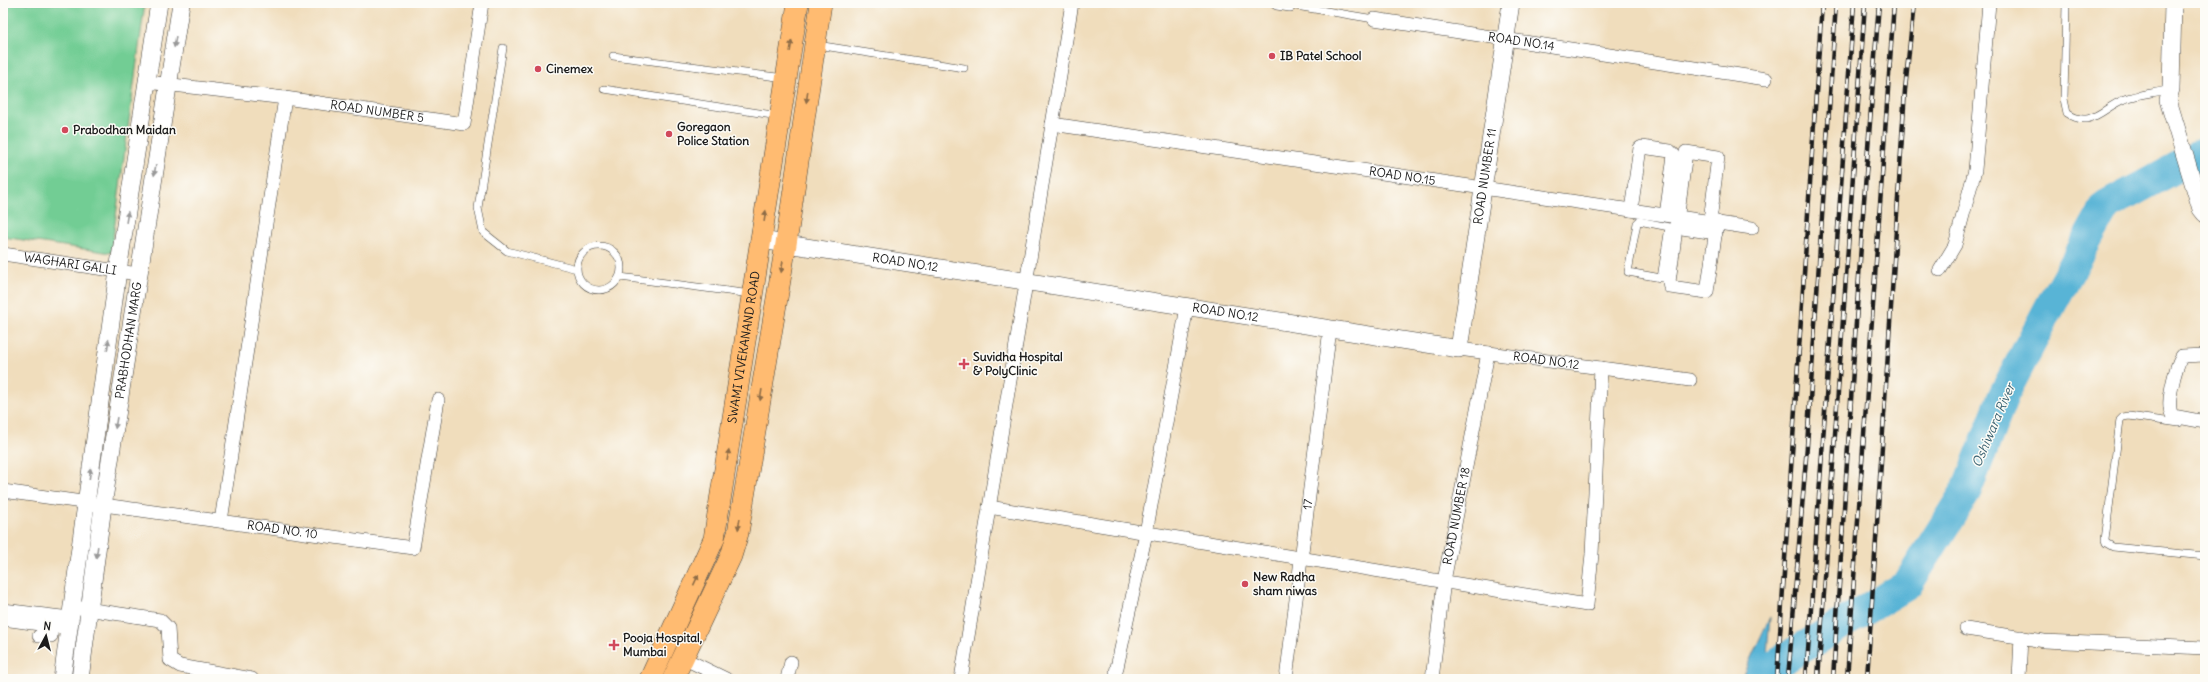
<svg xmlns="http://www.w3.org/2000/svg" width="2208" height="682" viewBox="0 0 2208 682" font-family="Delius,sans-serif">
  <rect width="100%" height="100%" fill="#fdfcf7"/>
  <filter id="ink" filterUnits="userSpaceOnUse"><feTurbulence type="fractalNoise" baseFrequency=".025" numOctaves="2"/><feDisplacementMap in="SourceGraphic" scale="8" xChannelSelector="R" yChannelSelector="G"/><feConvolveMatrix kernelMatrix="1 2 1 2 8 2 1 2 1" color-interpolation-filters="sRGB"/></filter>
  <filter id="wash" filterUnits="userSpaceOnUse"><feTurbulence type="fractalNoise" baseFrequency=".012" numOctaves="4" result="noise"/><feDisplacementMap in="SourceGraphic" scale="16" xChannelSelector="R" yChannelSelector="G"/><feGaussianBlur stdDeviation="0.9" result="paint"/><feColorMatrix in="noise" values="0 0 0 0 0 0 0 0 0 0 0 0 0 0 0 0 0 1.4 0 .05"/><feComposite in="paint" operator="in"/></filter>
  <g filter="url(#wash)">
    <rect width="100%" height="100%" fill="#f0ddbc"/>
    <!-- green -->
    <path fill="#72cd94" stroke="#477458" d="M3,3H145L111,253L3,237Z"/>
    <!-- water -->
    <path fill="#58b4d6" stroke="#3a6879" d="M1770,617L1765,679H1741Z"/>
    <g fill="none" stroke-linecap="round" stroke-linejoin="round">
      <!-- river -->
      <path stroke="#58b4d6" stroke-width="31" d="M1760,679L1767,669L1907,585L1966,491L2004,394L2054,299L2106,206L2205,152"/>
    </g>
  </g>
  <g filter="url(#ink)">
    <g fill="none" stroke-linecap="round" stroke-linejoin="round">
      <defs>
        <path id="service" d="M2066,3L2064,99L2067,113C2091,130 2103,107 2125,99C2139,94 2156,93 2171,89
          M1290,5L1374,19
          M817,45L964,68
          M503,48L478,208L483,232L507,251L577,269
          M613,56L785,78
          M604,89L779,116
          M1639,221L1669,227L1661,278L1628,272L1637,223Z
          M577 268a22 22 0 1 1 44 0a22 22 0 1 1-44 0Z
          M620,277L751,294
          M2179,423L2129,416L2123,417L2120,420L2105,540L2106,543L2113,547L2205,556"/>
        <g id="minor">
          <path d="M1277,3L1290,5"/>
          <path id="s1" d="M1374,19L1766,79"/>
          <path id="s2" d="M147,82L285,98L464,124L482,3"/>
          <path id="s3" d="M1052,124L1752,228"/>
          <path d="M1631,210L1640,148L1642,147L1670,151L1674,155L1666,215"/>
          <path d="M1710,221L1718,157L1686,152L1669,282L1670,287L1707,292L1717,222"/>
          <path d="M1675,227L1716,233"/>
          <path id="s4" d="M3,254L138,274"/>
          <path d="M1940,270L1955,245L1975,170L1989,3"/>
          <path id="s5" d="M1459,349L1690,380"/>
          <path d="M2205,355L2182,356C2176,366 2164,407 2173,416L2205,422"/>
          <path id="s6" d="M3,491L413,548L438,400"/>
          <path d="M989,507L1587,605L1592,554L1601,368"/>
          <path d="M221,521L285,98"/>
          <path d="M80,608L160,620L168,628L170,660L180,666L252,679"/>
          <path d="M3,610L70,618"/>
          <path d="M3,619L69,628"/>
          <path d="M1966,629L2044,641L2205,648"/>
          <path d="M39,636H51L52,626"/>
          <path d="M683,658L726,679"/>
          <path d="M1116,672L1146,533L1187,307"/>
          <path d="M787,679L791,662"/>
          <path d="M961,679L1072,3"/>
          <path id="s7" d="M1286,679L1330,329"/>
          <path id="s8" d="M1432,679L1444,581L1488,353"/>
          <path d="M2019,679L2021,637"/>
        </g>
        <g id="tertiary">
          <path d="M2173,3L2171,89L2168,100L2201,209L2205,214"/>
          <path id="s9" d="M761,240L1459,349L1511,3"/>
          <path d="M62,679L118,271L159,3"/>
          <path id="s10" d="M80,679L103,506L181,3"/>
        </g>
        <g id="primary">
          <path id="s11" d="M650,679L714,539L798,3"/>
          <path d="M673,679L731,556L738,533L786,244L821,3"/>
        </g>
      </defs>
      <!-- service casing -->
      <use href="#service" stroke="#3c3934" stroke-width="8"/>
      <!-- minor casing -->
      <use href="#minor" stroke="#3c3934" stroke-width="14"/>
      <!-- tertiary casing -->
      <use href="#tertiary" stroke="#3c3934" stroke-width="18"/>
      <!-- primary casing -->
      <use href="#primary" stroke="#3c3934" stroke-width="22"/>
      <!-- service -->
      <use href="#service" stroke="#fff" stroke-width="7"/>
      <!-- minor -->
      <use href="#minor" stroke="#fff" stroke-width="13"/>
      <!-- tertiary -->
      <use href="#tertiary" stroke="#fff" stroke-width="17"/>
      <!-- primary -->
      <use href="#primary" stroke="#ffbb71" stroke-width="21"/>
      <defs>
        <path id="rail" d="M1777,679L1822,3
          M1788,679L1807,446L1836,3
          M1806,679L1854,3
          M1818,679L1865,3
          M1833,679L1863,214L1879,3
          M1847,679L1894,3
          M1867,679L1905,90L1914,3"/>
      </defs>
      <!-- rail casing -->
      <use href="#rail" stroke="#1c1c1c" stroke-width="4.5"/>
      <!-- rail -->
      <use href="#rail" stroke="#fdfcf7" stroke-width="3" stroke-dasharray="9" stroke-linecap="butt"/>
    </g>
    <!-- one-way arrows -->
    <defs><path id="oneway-solid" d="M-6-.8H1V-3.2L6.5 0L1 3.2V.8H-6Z"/></defs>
    <g fill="#999">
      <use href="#oneway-solid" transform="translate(175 42) rotate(99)"/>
      <use href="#oneway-solid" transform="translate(155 170) rotate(99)"/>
      <use href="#oneway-solid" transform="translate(127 217) rotate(-81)"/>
      <use href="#oneway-solid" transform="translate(108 345) rotate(-82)"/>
      <use href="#oneway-solid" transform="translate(116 423) rotate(99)"/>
      <use href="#oneway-solid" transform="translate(90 474) rotate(-82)"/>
      <use href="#oneway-solid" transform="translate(97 552) rotate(98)"/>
    </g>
    <g fill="#8e6c46">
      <use href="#oneway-solid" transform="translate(791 46) rotate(-81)"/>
      <use href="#oneway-solid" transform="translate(807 97) rotate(98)"/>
      <use href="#oneway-solid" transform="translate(765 216) rotate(-81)"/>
      <use href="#oneway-solid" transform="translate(782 267) rotate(99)"/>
      <use href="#oneway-solid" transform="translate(761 395) rotate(99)"/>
      <use href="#oneway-solid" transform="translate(728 455) rotate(-81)"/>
      <use href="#oneway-solid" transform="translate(739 524) rotate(99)"/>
      <use href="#oneway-solid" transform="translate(696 580) rotate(-65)"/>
    </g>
  </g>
  <!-- markers -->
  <g fill="#d1495b" stroke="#fdfcf7" stroke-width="1.5">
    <circle cx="1272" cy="56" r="4"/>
    <circle cx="538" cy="69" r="4"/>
    <circle cx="65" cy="130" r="4"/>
    <circle cx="669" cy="134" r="4"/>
    <path d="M962 358h4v4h4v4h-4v4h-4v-4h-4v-4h4z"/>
    <circle cx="1245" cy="584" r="4"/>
    <path d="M612 639h4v4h4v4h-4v4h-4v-4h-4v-4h4z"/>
  </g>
  <g text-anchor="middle" stroke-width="3" stroke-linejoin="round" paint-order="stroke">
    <!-- street labels -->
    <g font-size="12" fill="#1c1c1c" stroke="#fdfcf7">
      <text dy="4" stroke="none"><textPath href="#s1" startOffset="149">ROAD NO.14</textPath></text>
      <text dy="4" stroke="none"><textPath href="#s2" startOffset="232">ROAD NUMBER 5</textPath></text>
      <text dy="4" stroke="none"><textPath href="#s3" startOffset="354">ROAD NO.15</textPath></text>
      <text dy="4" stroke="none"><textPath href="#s9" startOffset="881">ROAD NUMBER 11</textPath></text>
      <text dy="4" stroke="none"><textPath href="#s9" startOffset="146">ROAD NO.12</textPath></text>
      <text dy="4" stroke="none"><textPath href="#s4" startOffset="68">WAGHARI GALLI</textPath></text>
      <text dy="4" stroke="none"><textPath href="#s9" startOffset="470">ROAD NO.12</textPath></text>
      <text dy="4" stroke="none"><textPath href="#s10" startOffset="342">PRABHODHAN MARG</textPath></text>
      <text dy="4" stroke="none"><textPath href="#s11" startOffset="348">SWAMI VIVEKANAND ROAD</textPath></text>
      <text dy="4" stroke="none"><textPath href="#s5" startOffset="88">ROAD NO.12</textPath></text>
      <text dy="4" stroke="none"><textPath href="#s7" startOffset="176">17</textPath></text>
      <text dy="4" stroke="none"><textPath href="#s8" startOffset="165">ROAD NUMBER 18</textPath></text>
      <text dy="4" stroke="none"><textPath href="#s6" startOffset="282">ROAD NO. 10</textPath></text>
    </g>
    <!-- poi labels -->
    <g font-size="12" font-weight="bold" fill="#1c1c1c" stroke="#fdfcf7" text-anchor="start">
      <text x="1280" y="60">IB Patel School</text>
      <text x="546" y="73">Cinemex</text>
      <text x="677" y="131">Goregaon<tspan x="677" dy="14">Police Station</tspan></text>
      <text x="73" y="134">Prabodhan Maidan</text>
      <text x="973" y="361">Suvidha Hospital<tspan x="973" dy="14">&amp; PolyClinic</tspan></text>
      <text x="1253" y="581">New Radha<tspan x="1253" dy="14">sham niwas</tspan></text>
      <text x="623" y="642">Pooja Hospital,<tspan x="623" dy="14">Mumbai</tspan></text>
    </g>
    <!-- water labels -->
    <g font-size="13" font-style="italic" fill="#376070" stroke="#fdfcf7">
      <text transform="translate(1993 425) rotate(-67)" y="5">Oshiwara River</text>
    </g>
  </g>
  <!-- margin -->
  <rect width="2208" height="682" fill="none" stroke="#fdfcf7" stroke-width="16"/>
  <!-- north arrow -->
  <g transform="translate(46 636) rotate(7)" stroke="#fdfcf7" stroke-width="3" paint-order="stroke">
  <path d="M0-3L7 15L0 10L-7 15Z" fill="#1c1c1c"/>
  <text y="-6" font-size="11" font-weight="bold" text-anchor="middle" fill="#1c1c1c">N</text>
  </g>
</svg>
